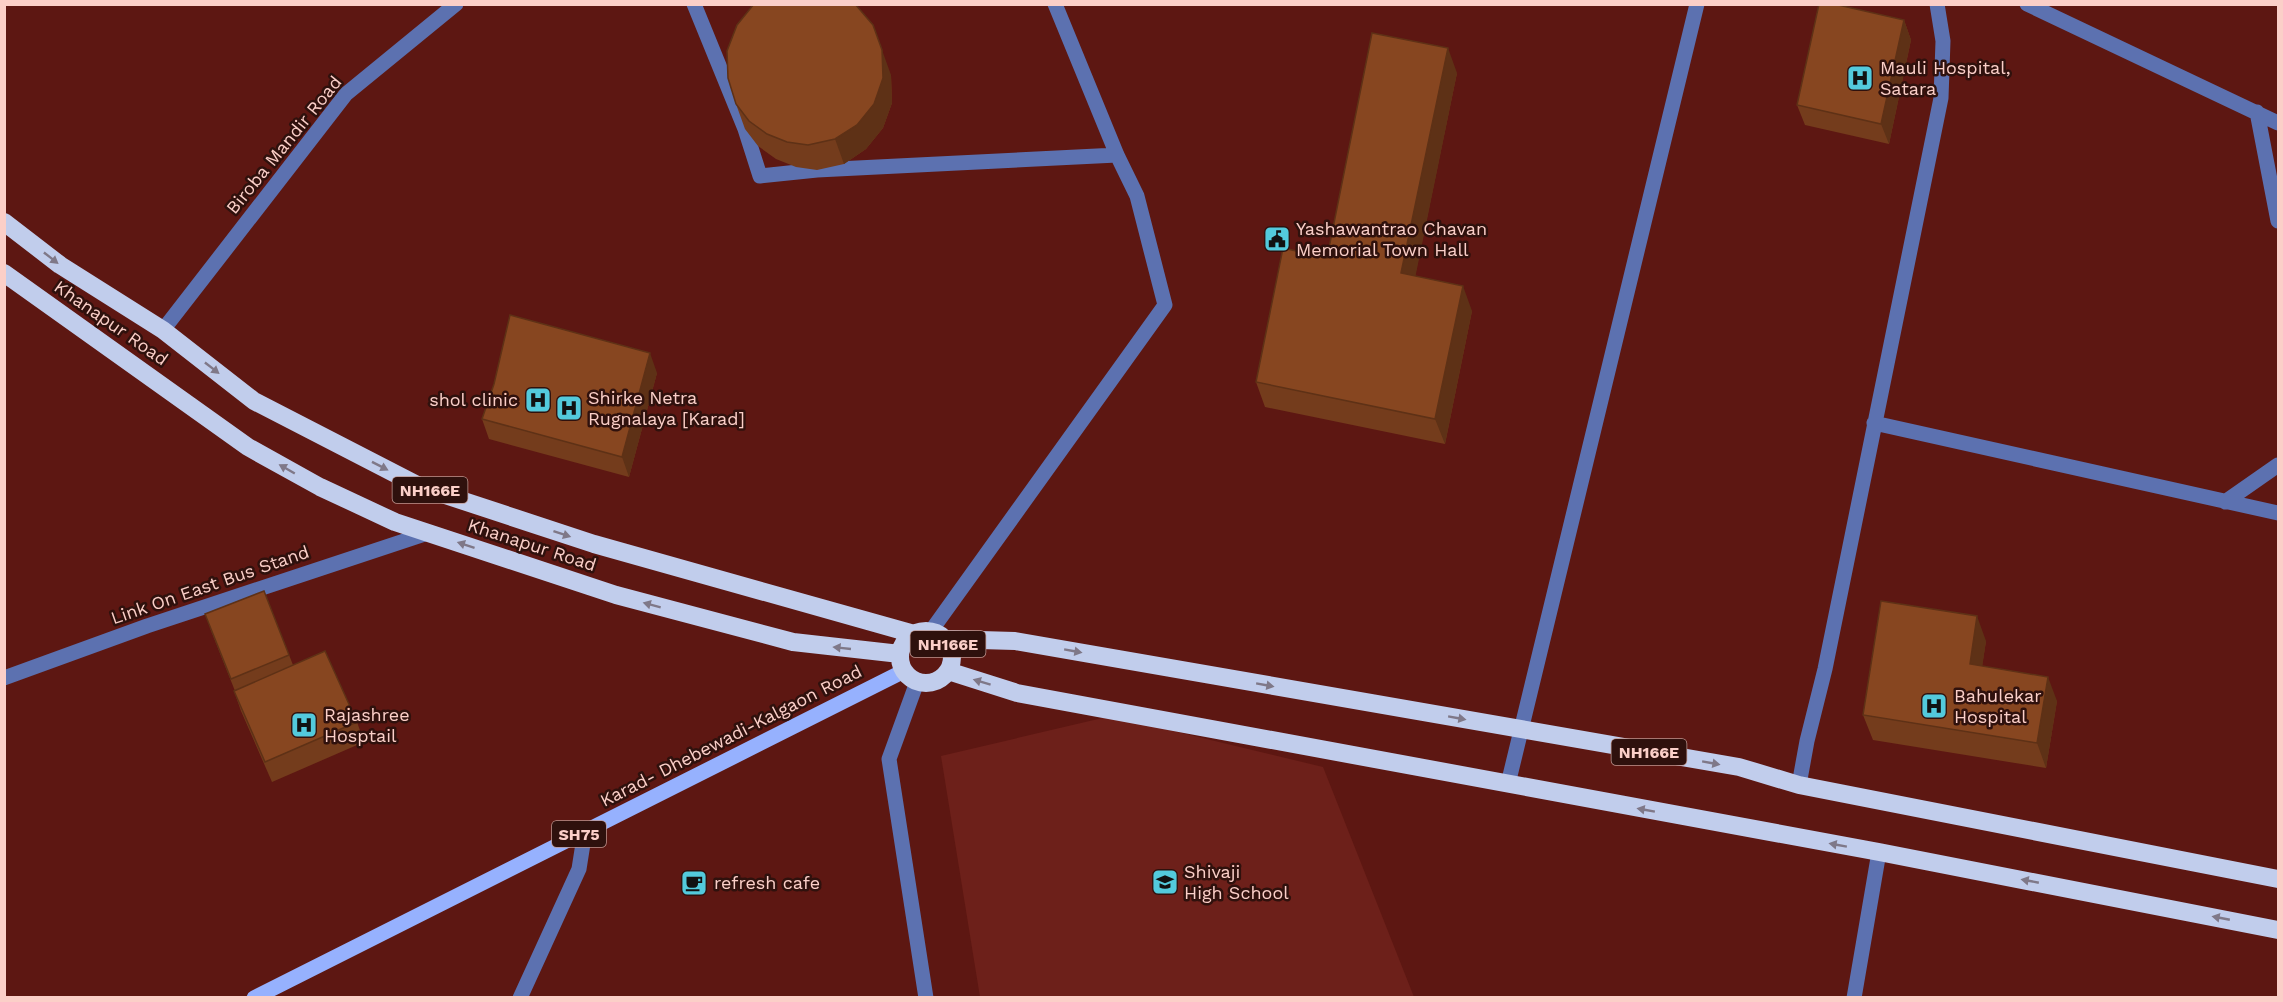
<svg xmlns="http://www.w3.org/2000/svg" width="2283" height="1002" viewBox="0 0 2283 1002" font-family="'Work Sans',sans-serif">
  <rect width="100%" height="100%" fill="#5d1712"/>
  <!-- built -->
  <path fill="#6d201a" d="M1111,716L1323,767L1414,997H980L941,756Z"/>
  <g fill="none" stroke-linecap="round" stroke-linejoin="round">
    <!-- minor -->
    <path stroke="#5c71b0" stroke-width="15" d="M694,4L745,129L760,176L817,170L1117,155
      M2027,4L2278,123
      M2257,112L2278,221
      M163,330L346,94L456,4
      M1874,423L2278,513
      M2225,502L2278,465
      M931,631L1165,305L1137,196L1117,155L1055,4
      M4,678L147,626L428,533
      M917,682L889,759L926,998
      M1508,784L1697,4
      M1799,785L1807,741L1825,669L1941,98L1943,41L1937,4
      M520,998L579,869L585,831
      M1854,998L1879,852"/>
    <!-- major -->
    <path stroke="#96b1fe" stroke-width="15" d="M254,998L904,671"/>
    <!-- highway -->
    <path stroke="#c1cdec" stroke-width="18" d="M4,222L60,265L163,330L254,401L421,487L594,544L914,634
      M4,273L248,447L320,487L395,522L616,595L793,642L900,654
      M900 657a26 26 0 1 1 52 0a26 26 0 1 1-52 0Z
      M945,639L1015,641L1739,767L1799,785L2278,879
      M948,671L1017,693L1879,852L2278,930"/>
  </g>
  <!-- wall -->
  <path fill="#743c1c" d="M1904,20L1911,40L1889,144L1805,125L1797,105Z
    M1457,73L1415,276L1472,311L1445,444L1265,407L1256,382L1327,258Z
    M891,75L892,103L883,128L866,149L844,164L817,170L796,167L776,159L758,146L745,129L736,104Z
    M657,373L629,477L489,439L482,419Z
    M264,591L293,665L357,722L364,742L272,782L241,711L234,691H235L210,628Z
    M1986,641L1982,666L2057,701L2046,768L1873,740L1863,715Z"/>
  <!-- shaded-wall -->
  <path fill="#5e3116" d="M1904,20L1911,40L1889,144L1881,124Z
    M1448,48L1457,73L1411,298L1401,273Z
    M882,50L891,75L892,103L883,128L866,149L844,164L835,139Z
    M1463,286L1472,311L1445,444L1435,419Z
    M650,353L657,373L629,477L622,457Z
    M1977,616L1986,641L1979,689L1970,664Z
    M2048,677L2057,701L2046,768L2037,743Z"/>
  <!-- building -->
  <path fill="#874620" stroke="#5e3116" stroke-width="1.5" d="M754,4H855L873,25L882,50L883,78L874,104L857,125L835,139L808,145L787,142L767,134L749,121L736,104L728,78L727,51L737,25Z
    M1819,4H1834L1904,20L1881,124L1797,105Z
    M1372,33L1448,48L1401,273L1463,286L1435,419L1256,382L1283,248L1327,258Z
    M510,315L650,353L622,457L482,419L494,384Z
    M264,591L289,655L231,679L205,614Z
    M1881,601L1977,616L1970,664L2048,677L2037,743L1863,715Z
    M325,651L357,722L265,762L234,691Z"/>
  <!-- one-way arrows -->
  <defs><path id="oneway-solid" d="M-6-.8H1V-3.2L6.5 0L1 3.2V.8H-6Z" transform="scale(1.5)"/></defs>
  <g fill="#7f7888">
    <use href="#oneway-solid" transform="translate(51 258) rotate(38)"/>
    <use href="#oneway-solid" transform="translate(212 368) rotate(38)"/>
    <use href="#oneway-solid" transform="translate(380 466) rotate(27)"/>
    <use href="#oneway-solid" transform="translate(287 469) rotate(-150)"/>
    <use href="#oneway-solid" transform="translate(562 534) rotate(18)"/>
    <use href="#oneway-solid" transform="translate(466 545) rotate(-162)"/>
    <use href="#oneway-solid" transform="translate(652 605) rotate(-165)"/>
    <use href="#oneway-solid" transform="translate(842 648) rotate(-174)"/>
    <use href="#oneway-solid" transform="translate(1073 651) rotate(10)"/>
    <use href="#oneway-solid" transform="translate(982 682) rotate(-163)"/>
    <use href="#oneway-solid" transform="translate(1265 685) rotate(10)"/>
    <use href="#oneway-solid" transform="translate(1457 718) rotate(10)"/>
    <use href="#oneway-solid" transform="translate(1711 763) rotate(10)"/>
    <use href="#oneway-solid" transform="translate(1646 810) rotate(-170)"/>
    <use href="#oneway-solid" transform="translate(1838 845) rotate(-170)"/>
    <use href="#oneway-solid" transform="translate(2030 881) rotate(-169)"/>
    <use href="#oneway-solid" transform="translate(2221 918) rotate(-169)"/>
  </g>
  <!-- icons -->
  <defs>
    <symbol id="hospital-square" viewBox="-11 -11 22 22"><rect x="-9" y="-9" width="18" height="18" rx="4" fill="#53cadc" stroke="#2f110d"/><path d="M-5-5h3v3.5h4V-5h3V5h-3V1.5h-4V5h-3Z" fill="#111"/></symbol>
    <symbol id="civic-square" viewBox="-11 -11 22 22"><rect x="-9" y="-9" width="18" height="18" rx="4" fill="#53cadc" stroke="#2f110d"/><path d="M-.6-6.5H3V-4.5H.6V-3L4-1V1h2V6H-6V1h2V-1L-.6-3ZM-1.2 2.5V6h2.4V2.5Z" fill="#111"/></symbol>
    <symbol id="university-square" viewBox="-11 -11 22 22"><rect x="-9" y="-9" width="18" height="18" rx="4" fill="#53cadc" stroke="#2f110d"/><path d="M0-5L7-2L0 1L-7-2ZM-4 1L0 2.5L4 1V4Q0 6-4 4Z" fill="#111"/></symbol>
    <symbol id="cafe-square" viewBox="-11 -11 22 22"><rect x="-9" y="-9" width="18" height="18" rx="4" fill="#53cadc" stroke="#2f110d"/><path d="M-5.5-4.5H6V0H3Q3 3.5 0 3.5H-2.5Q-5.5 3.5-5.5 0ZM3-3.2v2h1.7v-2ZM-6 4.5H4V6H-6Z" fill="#111"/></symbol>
  </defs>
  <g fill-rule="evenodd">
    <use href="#hospital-square" x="1845" y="63" width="30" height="30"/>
    <use href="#civic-square" x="1262" y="224" width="30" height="30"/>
    <use href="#hospital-square" x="523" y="385" width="30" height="30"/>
    <use href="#hospital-square" x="554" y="393" width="30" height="30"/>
    <use href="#hospital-square" x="1919" y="691" width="30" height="30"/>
    <use href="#hospital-square" x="289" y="710" width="30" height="30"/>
    <use href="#university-square" x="1150" y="867" width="30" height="30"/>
    <use href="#cafe-square" x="679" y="868" width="30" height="30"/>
  </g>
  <g text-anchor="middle" stroke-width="5" stroke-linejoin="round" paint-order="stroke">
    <!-- shield labels -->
    <g fill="#2f110d" stroke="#be9690" stroke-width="1.5">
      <rect x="392.5" y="477" width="75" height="26" rx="4.5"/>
      <rect x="910.5" y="631" width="75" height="26" rx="4.5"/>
      <rect x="1611.5" y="739" width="75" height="26" rx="4.5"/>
      <rect x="552" y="821" width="54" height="26" rx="4.5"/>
    </g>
    <g font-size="16" font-weight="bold" fill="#fbcfc8">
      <text x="430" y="496">NH166E</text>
      <text x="948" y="650">NH166E</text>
      <text x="1649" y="758">NH166E</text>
      <text x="579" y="840">SH75</text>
    </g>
    <!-- poi labels -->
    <g font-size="18" fill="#fbcfc8" stroke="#2f110d" text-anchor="start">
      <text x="1880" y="74">Mauli Hospital,<tspan x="1880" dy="21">Satara</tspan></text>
      <text x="1296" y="235">Yashawantrao Chavan<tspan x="1296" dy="21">Memorial Town Hall</tspan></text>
      <text x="588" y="404">Shirke Netra<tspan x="588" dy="21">Rugnalaya [Karad]</tspan></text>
      <text x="518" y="406" text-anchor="end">shol clinic</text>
      <text x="1954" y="702">Bahulekar<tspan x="1954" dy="21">Hospital</tspan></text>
      <text x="324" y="721">Rajashree<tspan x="324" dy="21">Hosptail</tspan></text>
      <text x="1184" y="878">Shivaji<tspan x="1184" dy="21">High School</tspan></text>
      <text x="714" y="889">refresh cafe</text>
    </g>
    <!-- street labels -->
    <g font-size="18" fill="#fbcfc8" stroke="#2f110d">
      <text transform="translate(284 145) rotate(-51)" y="6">Biroba Mandir Road</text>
      <text transform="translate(111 323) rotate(35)" y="6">Khanapur Road</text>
      <text transform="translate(532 545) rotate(18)" y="6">Khanapur Road</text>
      <text transform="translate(210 585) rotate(-19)" y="6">Link On East Bus Stand</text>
      <text transform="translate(731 736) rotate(-27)" y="6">Karad- Dhebewadi-Kalgaon Road</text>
    </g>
  </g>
  <!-- border -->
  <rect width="2283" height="1002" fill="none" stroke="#fbcfc8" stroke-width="12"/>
</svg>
